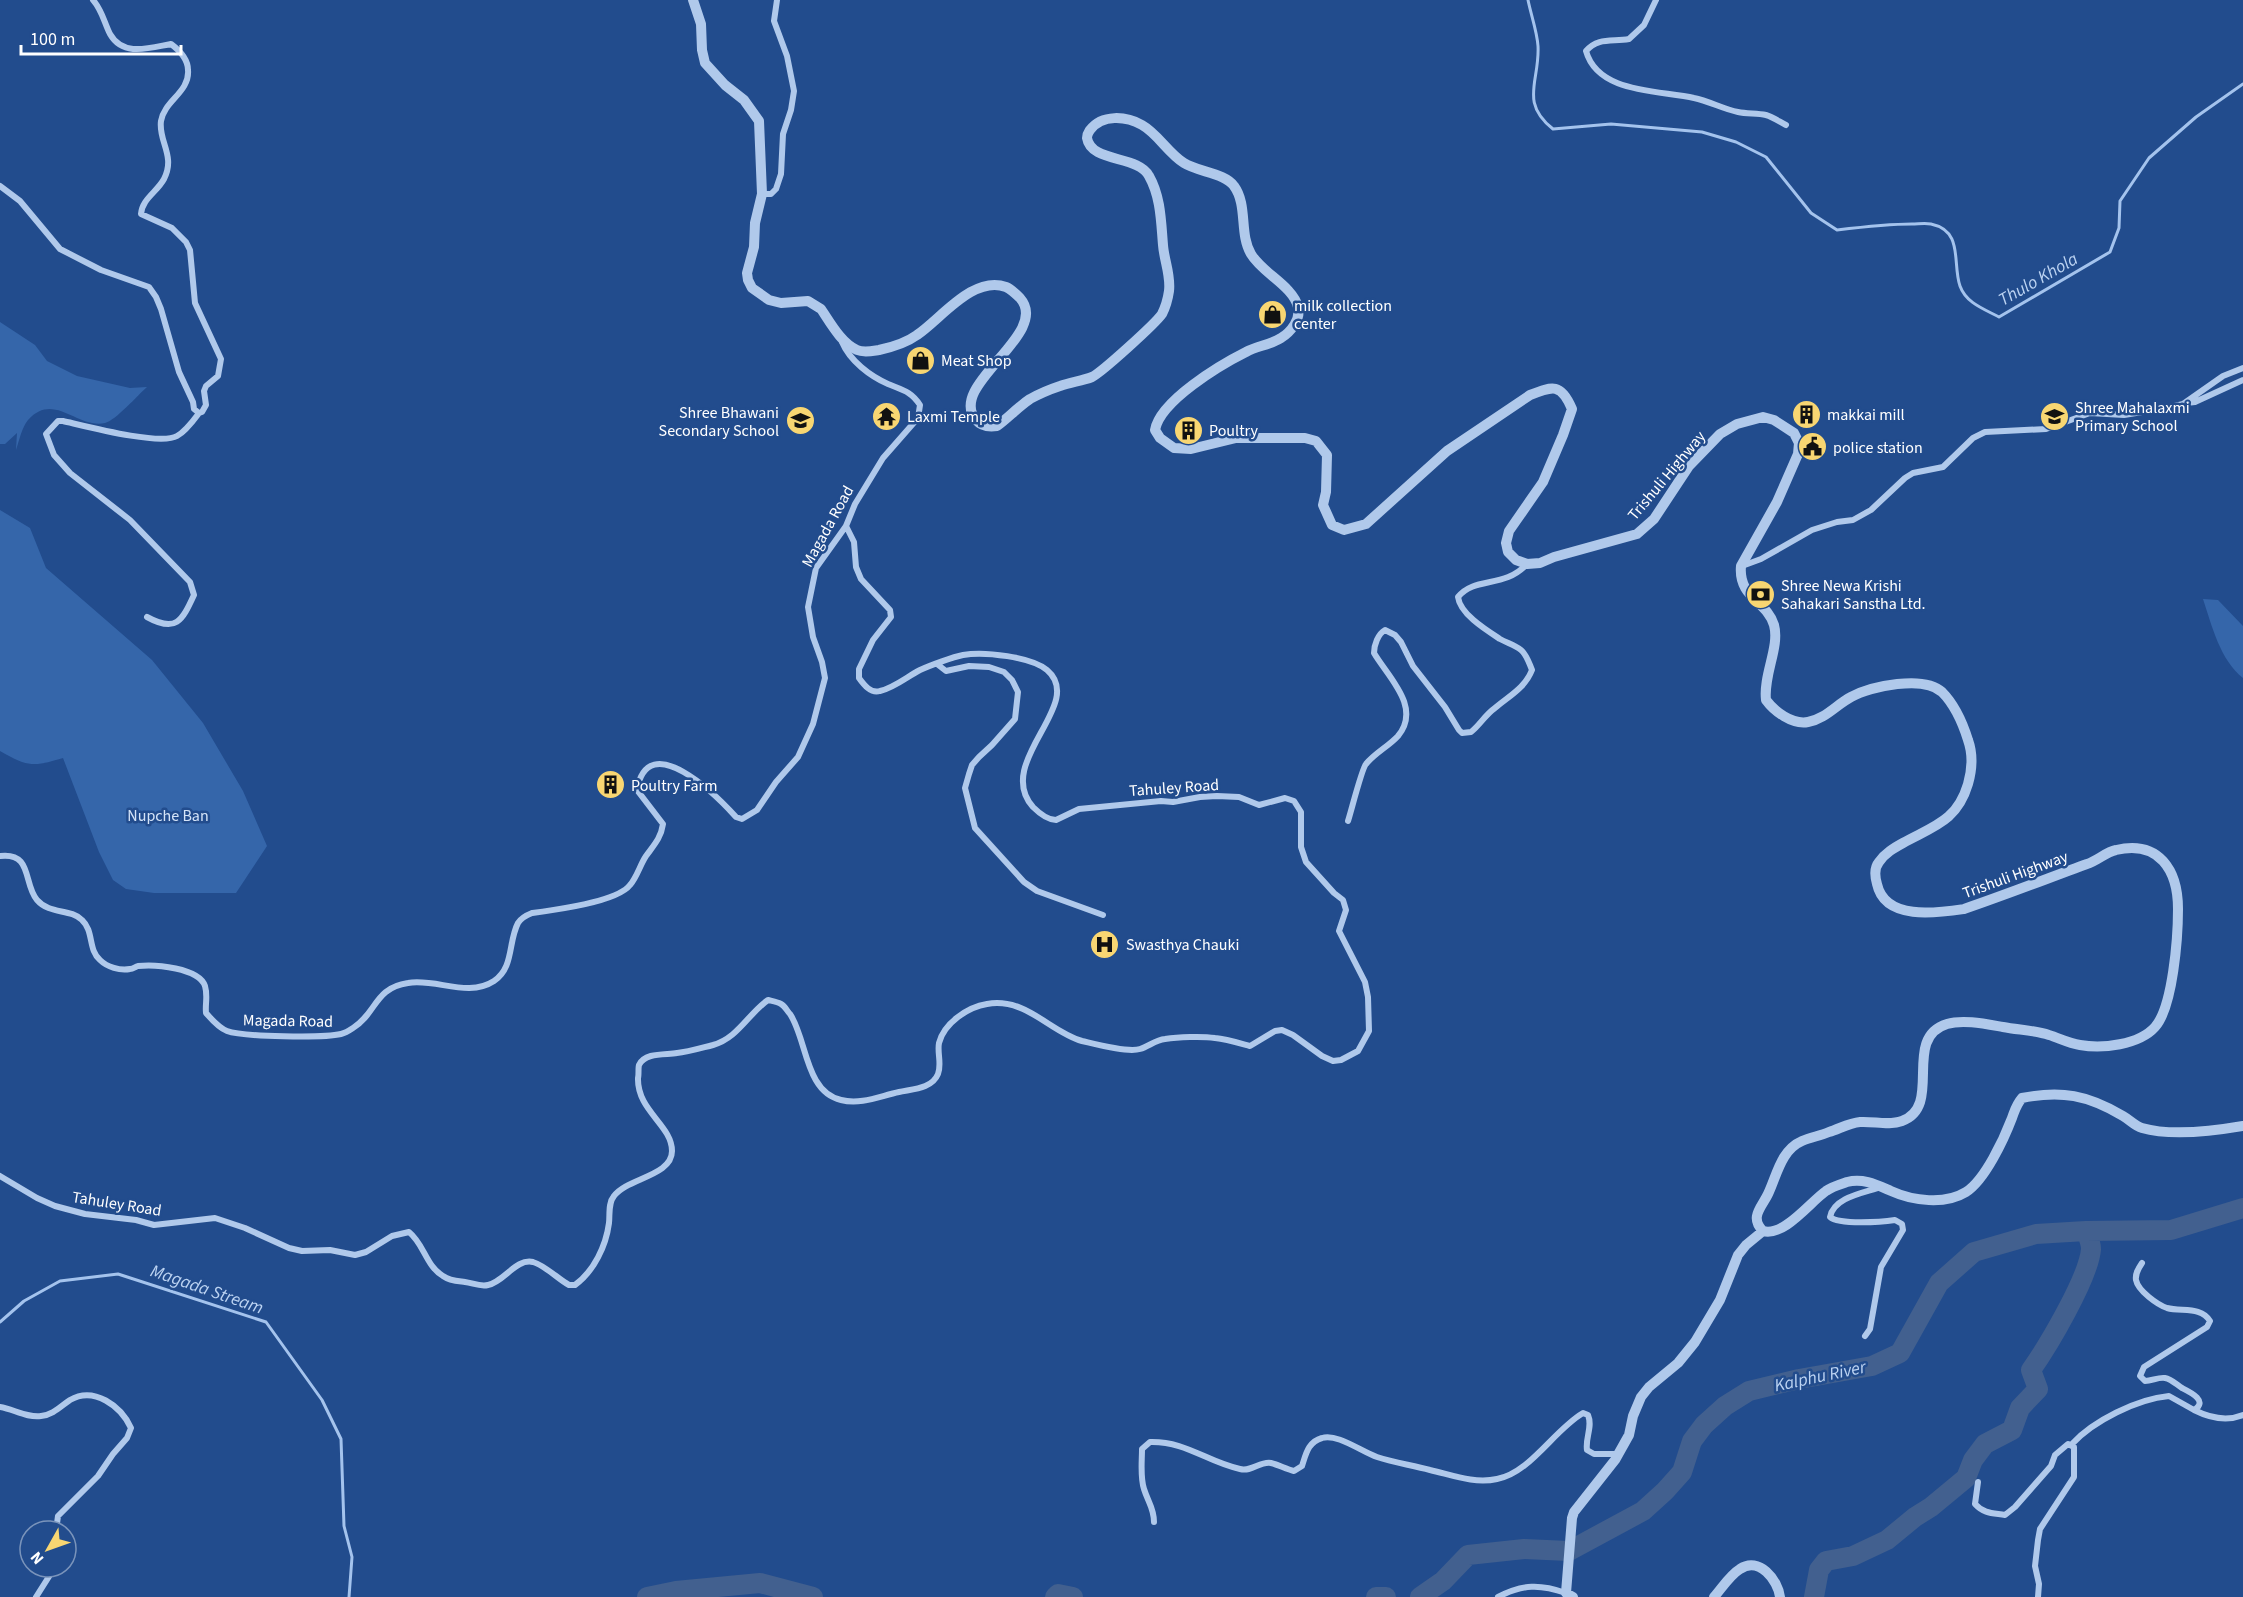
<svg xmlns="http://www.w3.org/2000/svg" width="2243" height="1597" viewBox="0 0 2243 1597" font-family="'Source Sans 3',sans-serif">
  <rect width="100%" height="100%" fill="#224c8d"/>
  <!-- green -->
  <path fill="#3566aa" d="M0,322L35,345L47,361L77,376L130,388L147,387C138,395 115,421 105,423C77,429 54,391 28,420C22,427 19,441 16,450L17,433L5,444H0Z
    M0,510L30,528L46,568L152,660L203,723L243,791L267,846L236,893H154L126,889L113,880L99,852L63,758C33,767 28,767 0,751Z
    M2203,599L2218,600L2243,626V678C2220,660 2212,626 2203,599Z"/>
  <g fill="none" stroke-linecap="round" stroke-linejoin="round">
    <!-- stream -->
    <path stroke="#a4c3ed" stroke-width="3" d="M1528,0C1531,15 1537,31 1538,46C1540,81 1519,102 1553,129L1611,124L1702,132L1736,142L1766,157L1811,213L1837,230C1862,227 1887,224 1912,224C1918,224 1925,223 1931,224C1964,231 1952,263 1960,286C1966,303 1984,309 1999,317L2110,252L2119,228L2120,201L2149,158L2196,117L2243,84
      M0,1322L24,1301L60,1281L118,1274L266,1322L322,1400L341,1439L344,1526L352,1557L349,1597"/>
    <!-- river -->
    <path stroke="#42608f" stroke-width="20" d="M647,1597L676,1591L760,1583L813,1597
      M1055,1597L1058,1594L1073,1597
      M1376,1597H1386
      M1420,1597L1443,1581L1468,1555L1524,1549L1569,1551L1643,1511L1665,1491L1682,1472L1692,1441L1704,1425L1725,1406L1749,1391L1799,1379L1872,1366L1900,1353L1939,1283L1974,1252L2036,1234L2086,1231L2171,1230L2243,1208
      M1814,1597L1819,1570L1826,1561L1853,1556L1887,1540L1915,1517L1931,1507L1966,1478L1973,1460L1985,1444L2012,1430L2020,1408L2038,1389L2031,1370C2048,1346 2089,1277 2091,1249C2091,1243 2088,1236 2086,1231"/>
    <!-- minor -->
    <path stroke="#b0c9eb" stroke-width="6" d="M1656,0L1644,25L1629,39C1612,42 1598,37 1586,51C1598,94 1660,90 1694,98C1709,101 1723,109 1738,112C1747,114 1757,113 1766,115C1773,117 1780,122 1786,125
      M0,186L20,201L60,249L101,270L149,287L156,297L161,309L179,372L193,402L194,409L199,413L202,412L206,405L204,391L206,386L218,376L221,359L195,303L190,250L186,242L172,228L141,214C142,199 157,192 164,179C176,156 158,141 161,121C164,101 190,92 188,70C188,59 179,50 171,44C149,48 123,57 110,34C104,22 102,10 93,0
      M762,194H771L776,189L781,174L783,134L791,110L794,91L787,56L774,21L777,0
      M2186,403L2195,402L2243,380
      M1742,566L1761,559L1812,530L1837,522L1853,520L1871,510L1905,478L1913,473L1943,467L1973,438L1985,432L2046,429L2090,413L2124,415L2166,408L2183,404L2223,376L2243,368
      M147,617C176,633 182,621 194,595L190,582L130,520L70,473L54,455L46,434L58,421H63C85,426 160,446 177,436C186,431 193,421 199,413
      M937,664L946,671L969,666L989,667L1004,672L1012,680L1018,692L1015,719L992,745L979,757L972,765L969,774L965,788L975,828L1024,882L1037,891L1103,915
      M1348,821C1351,812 1362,768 1366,764C1375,753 1389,746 1398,736C1422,707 1388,677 1374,653C1374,645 1378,634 1385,630L1395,635L1401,642L1413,666L1445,707L1459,730L1462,733L1471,732C1480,725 1485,715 1495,708C1509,696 1525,688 1532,670C1529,663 1527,655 1521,650C1515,645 1507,643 1500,639C1486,630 1460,614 1458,597C1475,576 1504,589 1527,564
      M0,856C33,852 23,884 37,900C50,915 70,908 82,920C94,931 88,950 100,960C107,967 120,971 130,969C133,969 135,967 138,966C155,964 199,968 205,986C208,996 205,1004 206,1013C212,1020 219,1028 227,1031C243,1037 324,1038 341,1034C345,1033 350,1030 353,1028C377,1013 374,988 408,983C436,978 468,998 494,981C514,968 508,942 518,923C521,918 527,915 532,913C555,910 617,902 630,885C637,877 640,865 646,856C654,845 661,838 663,824L637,790C648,727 717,796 736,817L742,819L757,810L776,782L798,757L813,724L825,678L822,662L813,637L808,607L816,568L846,526L855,504L883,458L918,418L920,405C911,391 902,390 888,384C870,376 850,361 842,342
      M0,1176L37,1198L55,1206L85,1214L136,1220L154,1225L215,1218L245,1228L289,1248L302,1251L330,1250L355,1255L366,1252L392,1236L409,1232C424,1244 426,1266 443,1276C450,1281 457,1281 465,1282C473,1283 480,1287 488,1285C504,1282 516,1258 533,1262C546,1266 558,1279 569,1285H575C594,1271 606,1246 609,1223C610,1214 608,1203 614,1196C627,1178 672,1176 672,1151C672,1125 637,1111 638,1078C639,1075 638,1068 639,1065C645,1052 666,1055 677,1053C688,1052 701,1048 713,1045C738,1038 748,1014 768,1000C772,1001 778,1002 781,1004C785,1006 787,1011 790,1014C807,1039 805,1092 841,1100C861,1105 880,1096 899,1092C912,1089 932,1089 938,1074C942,1064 937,1053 939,1043C944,1023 968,1007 987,1004C1026,997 1050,1032 1082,1041C1095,1044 1128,1053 1140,1049C1149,1046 1156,1040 1165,1039C1178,1037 1202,1036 1215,1038C1226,1039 1239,1043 1250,1046L1275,1031L1282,1030L1293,1035L1322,1056L1333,1061L1341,1060L1358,1051L1369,1031L1368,997L1365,982L1339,931L1346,910L1343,900L1334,893L1306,862L1301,847V812L1294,801L1285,798L1259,805L1239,797L1217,796L1200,797L1173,802L1161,801L1079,809L1056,820C1047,820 1039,813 1033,807C993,762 1087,704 1047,670C1032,657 984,651 963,655C953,657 931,665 920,670C908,676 894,688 880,691C871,694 864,685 859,678V669L873,640L891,617L890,610L861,579L856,567L854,542L846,526
      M1865,1336L1870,1329L1881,1267L1903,1230L1902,1224L1895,1220C1882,1222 1839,1225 1830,1217C1834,1197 1864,1193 1881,1187
      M0,1407C13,1409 27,1418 41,1416C53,1415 61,1406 70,1400C94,1386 121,1406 131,1428L127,1438L113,1454L98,1476L58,1516L56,1531
      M2194,1410C2210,1418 2226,1422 2243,1415
      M2072,1444C2093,1421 2137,1399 2169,1396L2194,1410C2209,1401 2190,1392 2182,1388C2176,1384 2171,1379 2165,1378C2158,1377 2152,1381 2145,1381L2140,1376L2144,1367L2207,1327L2210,1321C2201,1306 2182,1312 2167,1308C2158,1305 2138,1291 2136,1280C2135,1274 2138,1269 2142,1263
      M1978,1482L1975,1504C1984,1514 1993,1513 2005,1515L2015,1507L2051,1466L2055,1455L2068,1444L2074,1447V1477L2040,1529L2038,1540L2035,1566L2039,1584L2038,1597
      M1154,1522C1154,1508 1148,1502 1144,1489C1140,1477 1142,1462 1142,1449L1150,1442C1186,1441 1207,1462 1240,1469C1252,1472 1260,1461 1271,1463C1279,1465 1286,1469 1294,1471L1302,1466C1306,1454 1308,1442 1322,1438C1337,1433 1362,1452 1377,1457C1395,1463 1412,1465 1430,1470C1452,1475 1474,1484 1497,1479C1530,1473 1554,1430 1583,1413L1588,1415C1593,1427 1585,1438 1587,1450L1594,1454H1618
      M36,1597L55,1567
      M1498,1597C1523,1584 1540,1584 1566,1593"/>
    <!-- tertiary -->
    <path stroke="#b0c9eb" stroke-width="10" d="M693,0L701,24L702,50L705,63L725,85L744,100L759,121L762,194L755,223L754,247L747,273L748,280L752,288L769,300L781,303L808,301L821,309C830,322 841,343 857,350C864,353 872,351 879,350C893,347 906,343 917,335C941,319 973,275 1006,287C1011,289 1016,294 1020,298C1052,334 946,385 976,420C981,426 990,427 997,426C1008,418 1018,407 1030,399C1039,394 1051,389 1060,386C1071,382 1082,381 1092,377C1102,372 1155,324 1162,314C1165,308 1168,298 1169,291C1171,275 1164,260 1163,245C1161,222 1161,197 1149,176C1138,155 1091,163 1087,138C1087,134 1088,133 1090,130C1102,114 1126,116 1142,125C1158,134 1168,153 1184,163C1198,172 1225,173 1234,186C1248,205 1239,234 1251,254C1262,273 1293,286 1298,307C1301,319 1291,332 1281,338C1270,345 1257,346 1246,352C1220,365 1160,401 1155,430L1160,438L1174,448L1191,449L1236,438H1305L1316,441L1327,455L1326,492L1323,505L1332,525L1344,530L1366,524L1447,451L1530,395C1553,386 1561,383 1572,409L1563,435L1543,482L1509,531L1506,543L1508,552L1516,560L1527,564L1540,563L1554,557L1637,534L1654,519L1689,466L1720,434L1737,424L1763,417L1774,420L1794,433L1799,443L1798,454L1777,502L1741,566C1738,598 1767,601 1774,625C1780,647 1763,675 1766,700C1774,711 1792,725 1808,722C1825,719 1836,705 1851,697C1871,686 1924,675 1942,692C1954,704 1963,724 1968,740C1973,754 1972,770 1968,784C1957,821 1934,826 1903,843C1894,848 1885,853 1879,862C1874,868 1875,877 1877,884C1885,921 1937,913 1964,909C2005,895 2046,879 2087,864C2097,861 2106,852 2116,850C2159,840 2178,870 2178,909C2178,937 2173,1007 2155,1027C2139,1045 2102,1049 2080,1045C2068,1043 2059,1038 2049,1035C2034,1030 2018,1030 2003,1027C1986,1024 1963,1019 1947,1024C1901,1038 1944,1106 1902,1121C1889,1126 1874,1121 1860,1122C1849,1123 1839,1129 1829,1132C1820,1136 1811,1137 1802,1141C1781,1150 1777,1175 1768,1194C1762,1207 1749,1217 1763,1231C1784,1237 1810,1202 1826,1191C1831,1187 1841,1184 1847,1182C1864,1178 1877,1185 1891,1191C1913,1201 1945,1205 1966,1192C1985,1180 2004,1139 2012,1118C2015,1110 2016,1105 2022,1098C2061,1090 2088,1095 2123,1116C2130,1120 2135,1126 2142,1128C2170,1136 2214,1131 2243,1126
      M1573,1597L1566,1593L1572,1518L1574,1512L1615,1460L1629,1435L1633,1416L1641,1397L1649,1387L1678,1363L1695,1342L1720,1300L1738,1255L1746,1245L1763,1231
      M1714,1597C1722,1588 1730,1575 1740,1569C1759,1556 1778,1580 1780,1597"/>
  </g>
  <!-- icons -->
  <defs>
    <symbol id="shop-disc" viewBox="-11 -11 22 22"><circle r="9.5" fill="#f8d672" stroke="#224c8d"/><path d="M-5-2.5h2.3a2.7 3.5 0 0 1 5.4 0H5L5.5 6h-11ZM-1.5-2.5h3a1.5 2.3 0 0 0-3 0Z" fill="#111"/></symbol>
    <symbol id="building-disc" viewBox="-11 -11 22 22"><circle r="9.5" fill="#f8d672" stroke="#224c8d"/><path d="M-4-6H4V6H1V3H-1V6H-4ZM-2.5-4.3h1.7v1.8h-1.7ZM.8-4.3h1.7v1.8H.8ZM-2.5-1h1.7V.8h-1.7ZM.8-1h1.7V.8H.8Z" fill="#111"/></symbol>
    <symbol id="temple-disc" viewBox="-11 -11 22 22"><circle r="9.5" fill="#f8d672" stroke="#224c8d"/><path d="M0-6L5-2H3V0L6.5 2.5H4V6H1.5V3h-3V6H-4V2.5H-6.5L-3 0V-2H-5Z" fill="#111"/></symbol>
    <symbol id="school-disc" viewBox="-11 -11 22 22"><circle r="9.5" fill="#f8d672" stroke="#224c8d"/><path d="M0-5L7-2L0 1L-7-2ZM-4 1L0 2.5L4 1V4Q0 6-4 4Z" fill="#111"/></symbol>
    <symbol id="civic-disc" viewBox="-11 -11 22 22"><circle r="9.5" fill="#f8d672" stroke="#224c8d"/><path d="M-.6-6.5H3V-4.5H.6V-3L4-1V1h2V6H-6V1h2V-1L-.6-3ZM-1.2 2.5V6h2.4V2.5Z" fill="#111"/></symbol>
    <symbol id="bank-disc" viewBox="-11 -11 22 22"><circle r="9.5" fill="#f8d672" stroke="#224c8d"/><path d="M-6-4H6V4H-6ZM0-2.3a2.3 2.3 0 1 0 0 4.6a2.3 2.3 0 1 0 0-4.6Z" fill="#111"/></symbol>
    <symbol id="hospital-disc" viewBox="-11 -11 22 22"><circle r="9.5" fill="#f8d672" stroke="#224c8d"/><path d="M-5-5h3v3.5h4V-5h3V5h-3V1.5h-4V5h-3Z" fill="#111"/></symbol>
  </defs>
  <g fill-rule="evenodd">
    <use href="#shop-disc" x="1256" y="298" width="33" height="33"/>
    <use href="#shop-disc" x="904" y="344" width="33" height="33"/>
    <use href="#building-disc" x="1790" y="398" width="33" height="33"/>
    <use href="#temple-disc" x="870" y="400" width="33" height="33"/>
    <use href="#school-disc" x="2038" y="400" width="33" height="33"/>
    <use href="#school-disc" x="784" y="404" width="33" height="33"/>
    <use href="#building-disc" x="1172" y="414" width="33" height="33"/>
    <use href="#civic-disc" x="1796" y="430" width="33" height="33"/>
    <use href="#bank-disc" x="1744" y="578" width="33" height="33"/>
    <use href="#building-disc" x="594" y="768" width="33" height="33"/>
    <use href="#hospital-disc" x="1088" y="928" width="33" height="33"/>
  </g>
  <g text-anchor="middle" stroke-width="5" stroke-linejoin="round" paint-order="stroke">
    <!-- poi labels -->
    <g font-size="16" fill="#fff" stroke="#224c8d" text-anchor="start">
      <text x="1294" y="311">milk collection<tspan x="1294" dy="18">center</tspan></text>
      <text x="941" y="366">Meat Shop</text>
      <text x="2075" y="413">Shree Mahalaxmi<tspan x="2075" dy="18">Primary School</tspan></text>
      <text x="779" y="418" text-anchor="end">Shree Bhawani<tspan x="779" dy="18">Secondary School</tspan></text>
      <text x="1827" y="420">makkai mill</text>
      <text x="907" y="422">Laxmi Temple</text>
      <text x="1209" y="436">Poultry</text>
      <text x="1833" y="453">police station</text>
      <text x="1781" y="591">Shree Newa Krishi<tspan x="1781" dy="18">Sahakari Sanstha Ltd.</tspan></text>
      <text x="631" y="791">Poultry Farm</text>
      <text x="1126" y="950">Swasthya Chauki</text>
    </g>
    <!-- street labels -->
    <g font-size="16" fill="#fff" stroke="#224c8d">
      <text transform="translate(1666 475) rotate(-50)" y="6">Trishuli Highway</text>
      <text transform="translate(827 526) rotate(-61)" y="6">Magada Road</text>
      <text transform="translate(1174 787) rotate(-4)" y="6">Tahuley Road</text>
      <text transform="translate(2015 874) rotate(-20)" y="6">Trishuli Highway</text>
      <text transform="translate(288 1020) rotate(1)" y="6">Magada Road</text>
      <text transform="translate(117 1203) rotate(9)" y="6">Tahuley Road</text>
    </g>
    <!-- park labels -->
    <g font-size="16" fill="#d5e4f8" stroke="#224c8d">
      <text x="168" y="821">Nupche Ban</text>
    </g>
    <!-- water labels -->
    <g font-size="18" font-style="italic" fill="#bcd3f2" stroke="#224c8d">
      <text transform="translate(2038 279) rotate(-30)" y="6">Thulo Khola</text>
      <text transform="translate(207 1289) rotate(19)" y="6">Magada Stream</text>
      <text transform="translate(1820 1376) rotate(-12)" y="6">Kalphu River</text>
    </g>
  </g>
  <!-- north arrow -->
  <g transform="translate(48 1549) rotate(230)"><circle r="28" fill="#224c8d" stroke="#7a94bb" stroke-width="1.5"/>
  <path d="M0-4.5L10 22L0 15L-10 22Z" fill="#f8d672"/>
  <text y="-9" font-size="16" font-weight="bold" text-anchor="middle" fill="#ffffff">N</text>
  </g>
  <!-- scale -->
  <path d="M21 45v9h160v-9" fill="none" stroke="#ffffff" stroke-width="3"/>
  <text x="30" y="45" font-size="18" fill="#ffffff" stroke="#224c8d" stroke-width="4.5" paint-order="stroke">100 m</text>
</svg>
